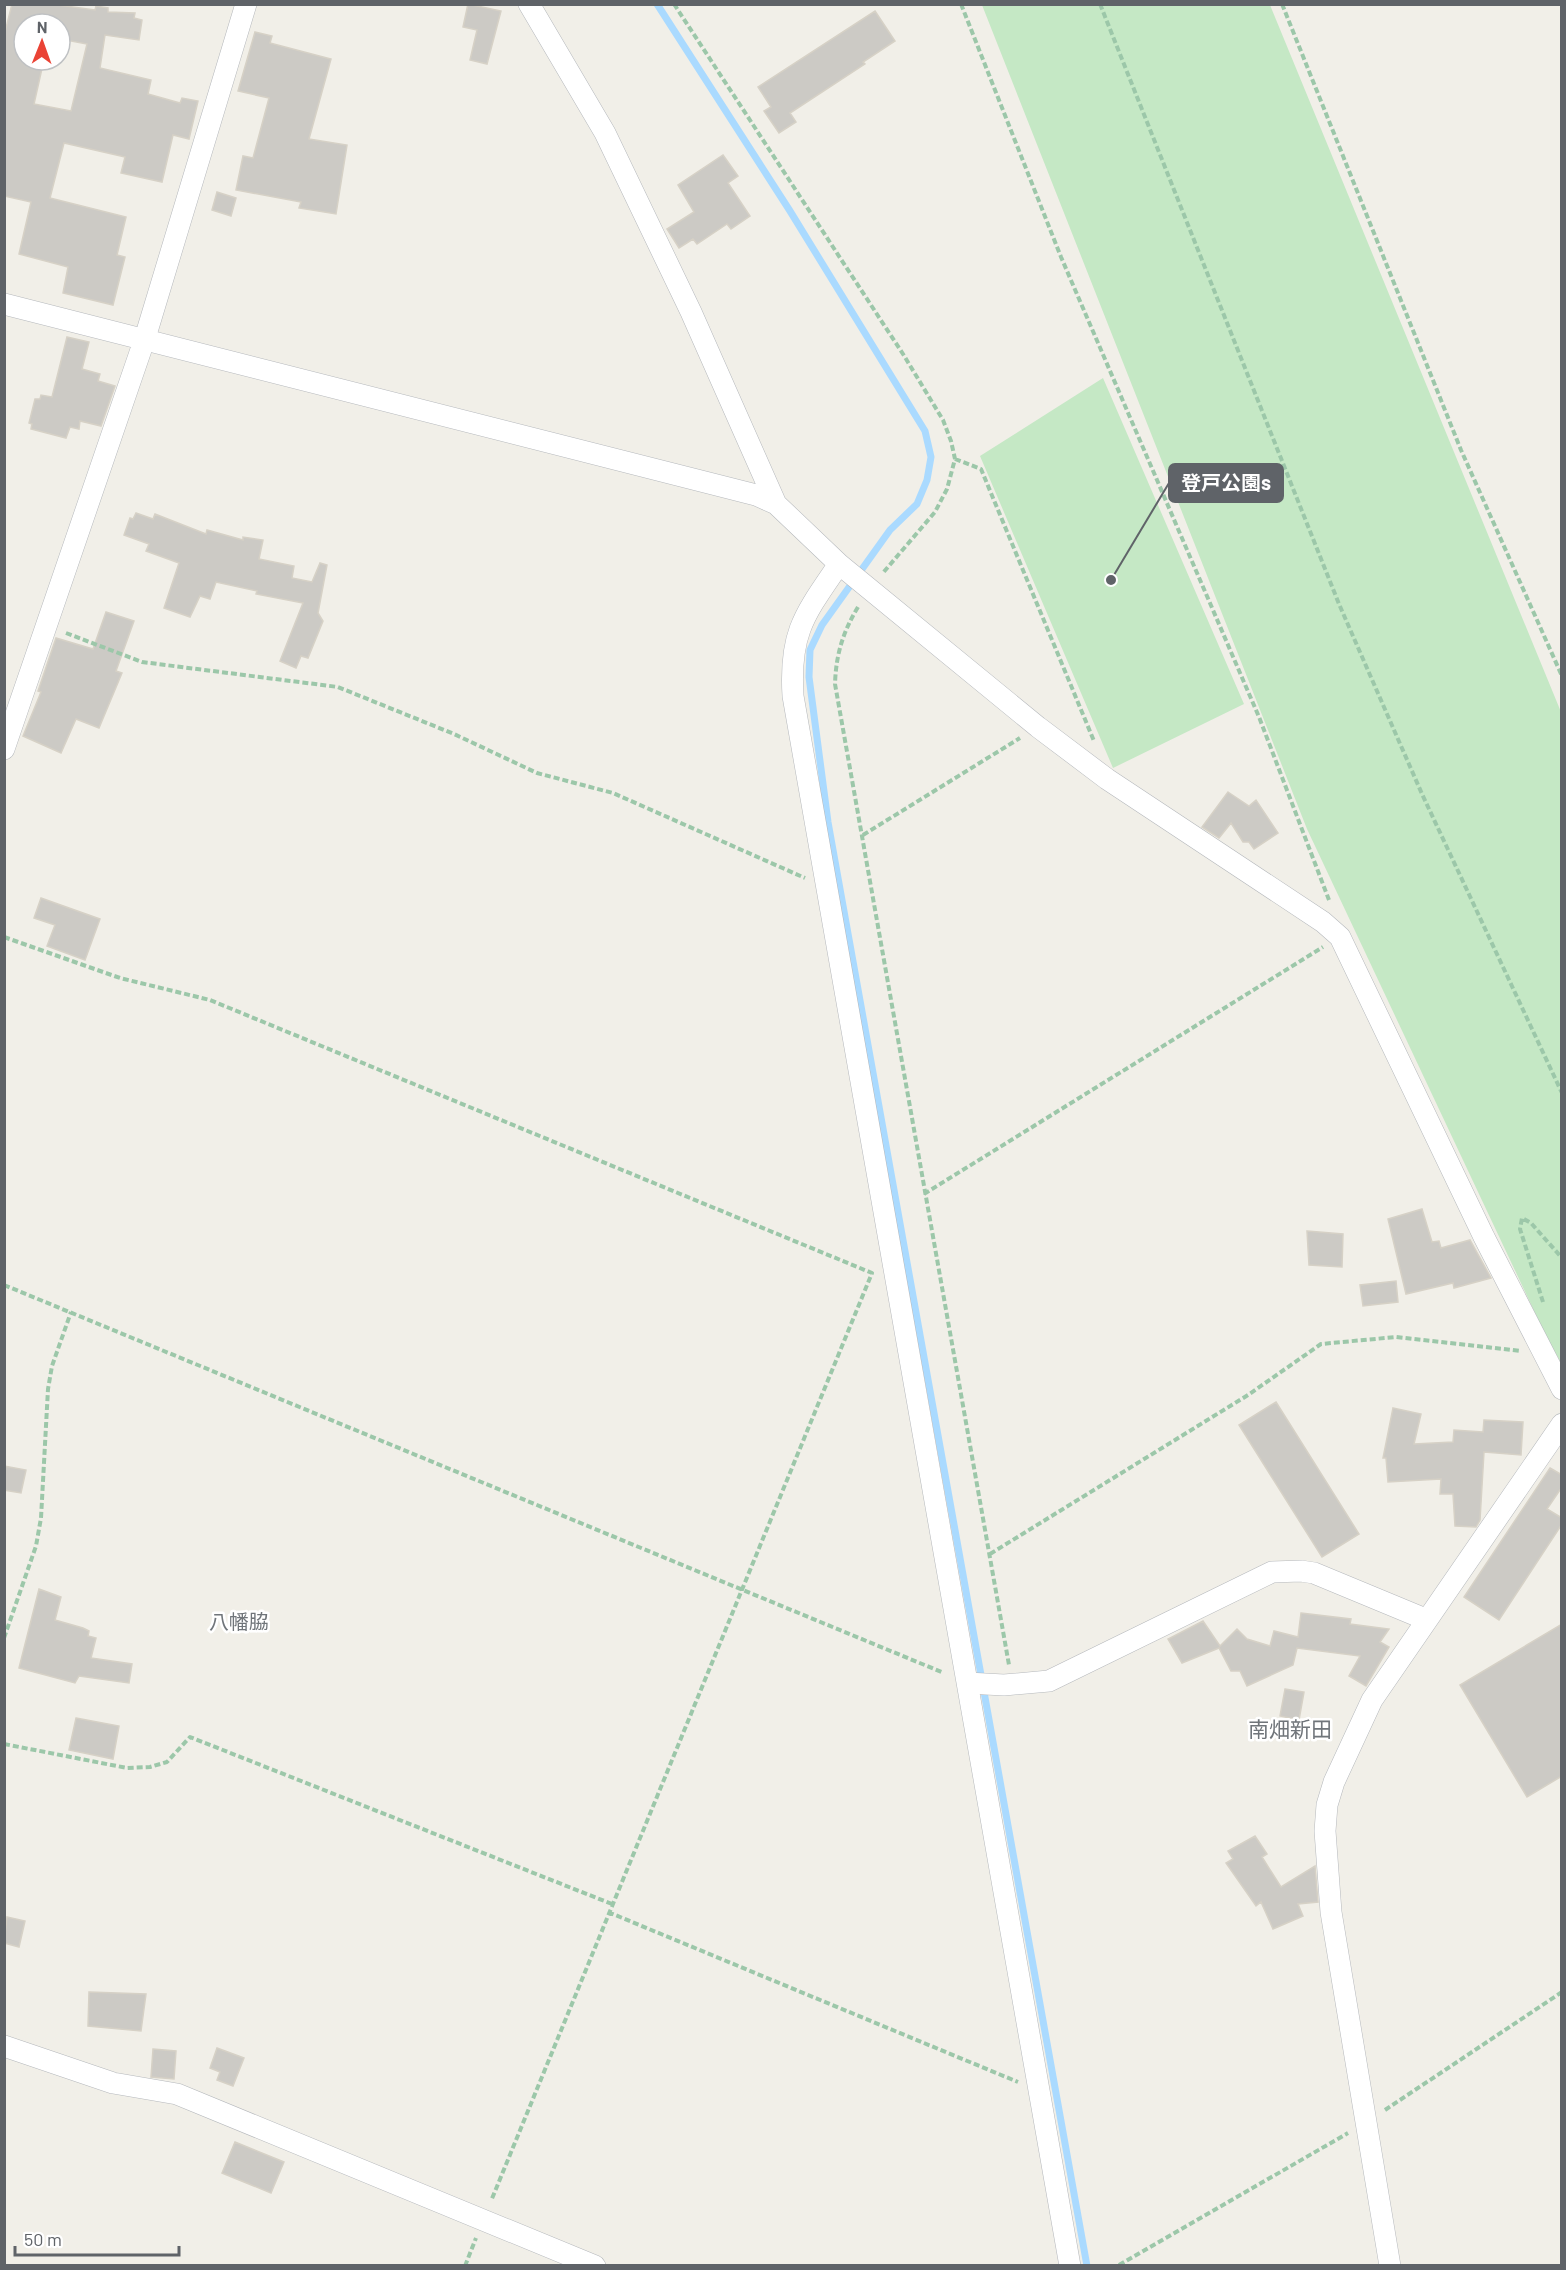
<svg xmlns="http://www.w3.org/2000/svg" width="1566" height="2270" viewBox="0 0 1566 2270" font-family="Barlow,'Noto Sans JP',sans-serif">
  <rect width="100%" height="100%" fill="#f1efe8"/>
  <!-- green -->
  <path fill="#c5e8c5" d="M982,5H1270L1561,712V1363L1544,1332L1307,829Z
    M1103,378L1244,704L1113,768L980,456Z"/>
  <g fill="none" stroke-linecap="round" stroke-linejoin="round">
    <!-- stream -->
    <path stroke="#aadaff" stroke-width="7" d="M657,4L790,211L925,431L931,457L927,480L917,504L890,530L822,625L810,650L809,677L828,822L1087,2266"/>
  </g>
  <!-- building -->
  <path fill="#cccac5" stroke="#d6d1c6" stroke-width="1.5" fill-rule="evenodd" d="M12,4H51L95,10L96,6L108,8V12L135,13L134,18L142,20L139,40L105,35L100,68L151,80L148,94L180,103L182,98L198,101L189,139L173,135L162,182L121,173L125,157L64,143L50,198L126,217L117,255L125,257L113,305L63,293L68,267L19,254L31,202L4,196V36ZM24,24H60V39L87,44L71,111L34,104L43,64L21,60Z
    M468,4L501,11L487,64L470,60L477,30L463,27Z
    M875,11L895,41L863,62L865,64L790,113L796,122L779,133L764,111L771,107L758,87Z
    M255,32L272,36L270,43L331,59L309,139L347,145L336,214L299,208L301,202L236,190L243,156L253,158L269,98L238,91Z
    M723,155L738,176L728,183L750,216L731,229L727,224L697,244L693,239L679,248L667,229L694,212L678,185Z
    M217,192L236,198L231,216L212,210Z
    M67,337L89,342L82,369L100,374L98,381L115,386L101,426L80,421L79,429L70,427L66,438L31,429L32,424L29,423L35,399H40L41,395L52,397Z
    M136,513L153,519L155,514L206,534L207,530L243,540V537L263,540L259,559L294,566L292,578L312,582L320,563L327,565L318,613L323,621L308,658L301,656L296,668L280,661L303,603L256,594L257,591L216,582L210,599L200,596L190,617L164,608L179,563L146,551L149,544L124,535L130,518L133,519Z
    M106,612L134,621L116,671L122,673L99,728L76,719L61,753L23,736L41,692L38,691L56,638L93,649Z
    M1228,792L1249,806L1256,800L1278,833L1254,849L1249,842H1243L1231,823L1219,838L1202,827Z
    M41,898L100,919L85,960L47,946L55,925L34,918Z
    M1422,1209L1432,1242L1439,1241L1441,1248L1470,1240L1491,1278L1454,1288L1453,1283L1406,1294L1388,1219Z
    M1307,1231L1343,1234L1342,1267L1309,1265Z
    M1396,1281L1398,1302L1363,1306L1360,1285Z
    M1276,1402L1359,1534L1322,1557L1239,1425Z
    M1393,1408L1421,1414L1414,1444L1453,1442L1454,1430L1483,1432L1484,1420L1523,1422L1521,1455L1484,1452L1480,1520L1476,1527L1455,1526L1453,1494H1440L1441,1479L1388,1482L1386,1458H1383Z
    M4,1466L26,1470L21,1493L4,1490Z
    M1550,1468L1562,1475V1487L1547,1509L1562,1518V1524L1499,1620L1464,1597Z
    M39,1589L61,1597L55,1620L83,1628L89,1631L88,1636L96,1638L91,1658L132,1664L129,1683L79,1676L75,1683L19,1668Z
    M1301,1613L1351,1619L1350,1624L1389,1629L1380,1642L1389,1647L1366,1686L1349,1676L1360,1656L1297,1648L1293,1665L1247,1686L1240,1671H1231L1219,1648L1182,1663L1168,1639L1203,1621L1220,1646L1237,1629L1247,1639L1270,1646L1274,1631L1298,1637Z
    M1562,1624V1776L1527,1797L1460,1685Z
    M1285,1689L1304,1692L1299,1720L1280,1716Z
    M76,1718L119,1726L113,1759L69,1750Z
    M1255,1836L1267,1854L1262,1857L1281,1887L1315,1866L1318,1902L1298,1904L1303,1916L1273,1929L1261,1902L1256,1906L1226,1863L1233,1859L1228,1851Z
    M7,1917L25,1921L19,1947L4,1943Z
    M89,1992L146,1994L141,2031L88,2026Z
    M217,2048L244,2058L233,2086L217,2080L220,2072L210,2068Z
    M153,2049L176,2051L174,2079L151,2077Z
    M235,2142L284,2162L271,2193L222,2173Z"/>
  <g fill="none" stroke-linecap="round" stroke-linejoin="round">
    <defs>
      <path id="minor" d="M529,4L605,133L691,312L776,504L839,564L1038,727L1107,779L1323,922L1340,937L1484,1237L1562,1389
        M4,304L756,495L776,504
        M839,564C805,614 789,632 793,696L1070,2266
        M4,749L145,338L246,4
        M967,1683L1004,1685L1049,1681L1272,1572L1301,1571L1314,1573L1425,1619
        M4,2046L113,2083L177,2094L595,2266
        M1390,2266L1331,1912L1325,1831L1327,1805L1334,1782L1372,1700L1562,1424"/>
    </defs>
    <!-- minor casing -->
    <use href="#minor" stroke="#b5b8bc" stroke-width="22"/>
    <!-- path -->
    <path stroke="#9cc7a9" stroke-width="4" stroke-dasharray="6 3" stroke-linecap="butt" d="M674,4L903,354L943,420L951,441L955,459L947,489L935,512L882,574
      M961,4L1061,257L1259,717L1329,900
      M1100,4L1339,604L1422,794L1562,1093
      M1282,4L1461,450L1562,676
      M955,459L981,469L1094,741
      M858,607C843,632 836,654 835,684L1009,1665
      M66,633L142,662L338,687L454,734L537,773L613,793L805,878
      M863,835L1020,738
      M4,937L120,978L210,1000L872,1273L491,2201
      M924,1194L1323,947
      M4,1285L944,1673
      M1543,1302L1520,1229L1522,1218L1531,1223L1562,1258
      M990,1554L1248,1395L1321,1344L1396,1337L1521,1351
      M4,1638L36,1546L41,1518L48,1389L52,1366L71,1312
      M4,1744L127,1768L150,1767L167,1762L190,1737L612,1904
      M608,1912L1018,2082
      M1385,2110L1562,1992
      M1119,2265L1348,2133
      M465,2266L476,2238"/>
    <!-- minor -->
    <use href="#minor" stroke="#fff" stroke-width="21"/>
  </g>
  <g text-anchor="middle" stroke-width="5" stroke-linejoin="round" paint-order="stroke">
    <!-- neighbourhood labels -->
    <g font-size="20" fill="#70757a" stroke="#fff">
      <text x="239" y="1629">八幡脇</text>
    </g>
    <!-- quarter labels -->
    <g font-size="21" fill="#70757a" stroke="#fff">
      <text x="1290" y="1737">南畑新田</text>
    </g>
  </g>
  <!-- callouts -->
  <path fill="none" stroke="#5f6368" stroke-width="2" d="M1111 580L1169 483"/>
  <circle fill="#5f6368" stroke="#fff" stroke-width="2" cx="1111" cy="580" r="6"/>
  <rect fill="#5f6368" stroke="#5f6368" stroke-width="2" x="1169" y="464" width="114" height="38" rx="6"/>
  <g font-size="20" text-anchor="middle" font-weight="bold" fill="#fff">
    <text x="1226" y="490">登戸公園s</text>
  </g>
  <!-- border -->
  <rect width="1566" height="2270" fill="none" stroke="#5f6368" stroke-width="12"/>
  <!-- north arrow -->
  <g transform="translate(42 42) rotate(1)"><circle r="28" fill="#ffffff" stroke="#bfc1c3" stroke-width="1.5"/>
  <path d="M0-4.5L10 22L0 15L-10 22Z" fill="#ea4335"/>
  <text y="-9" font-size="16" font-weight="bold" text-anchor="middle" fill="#5f6368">N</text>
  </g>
  <!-- scale -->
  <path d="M15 2246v9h164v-9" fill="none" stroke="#5f6368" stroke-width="3"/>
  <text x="24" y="2246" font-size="18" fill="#5f6368" stroke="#ffffff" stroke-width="4.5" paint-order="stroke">50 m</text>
</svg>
